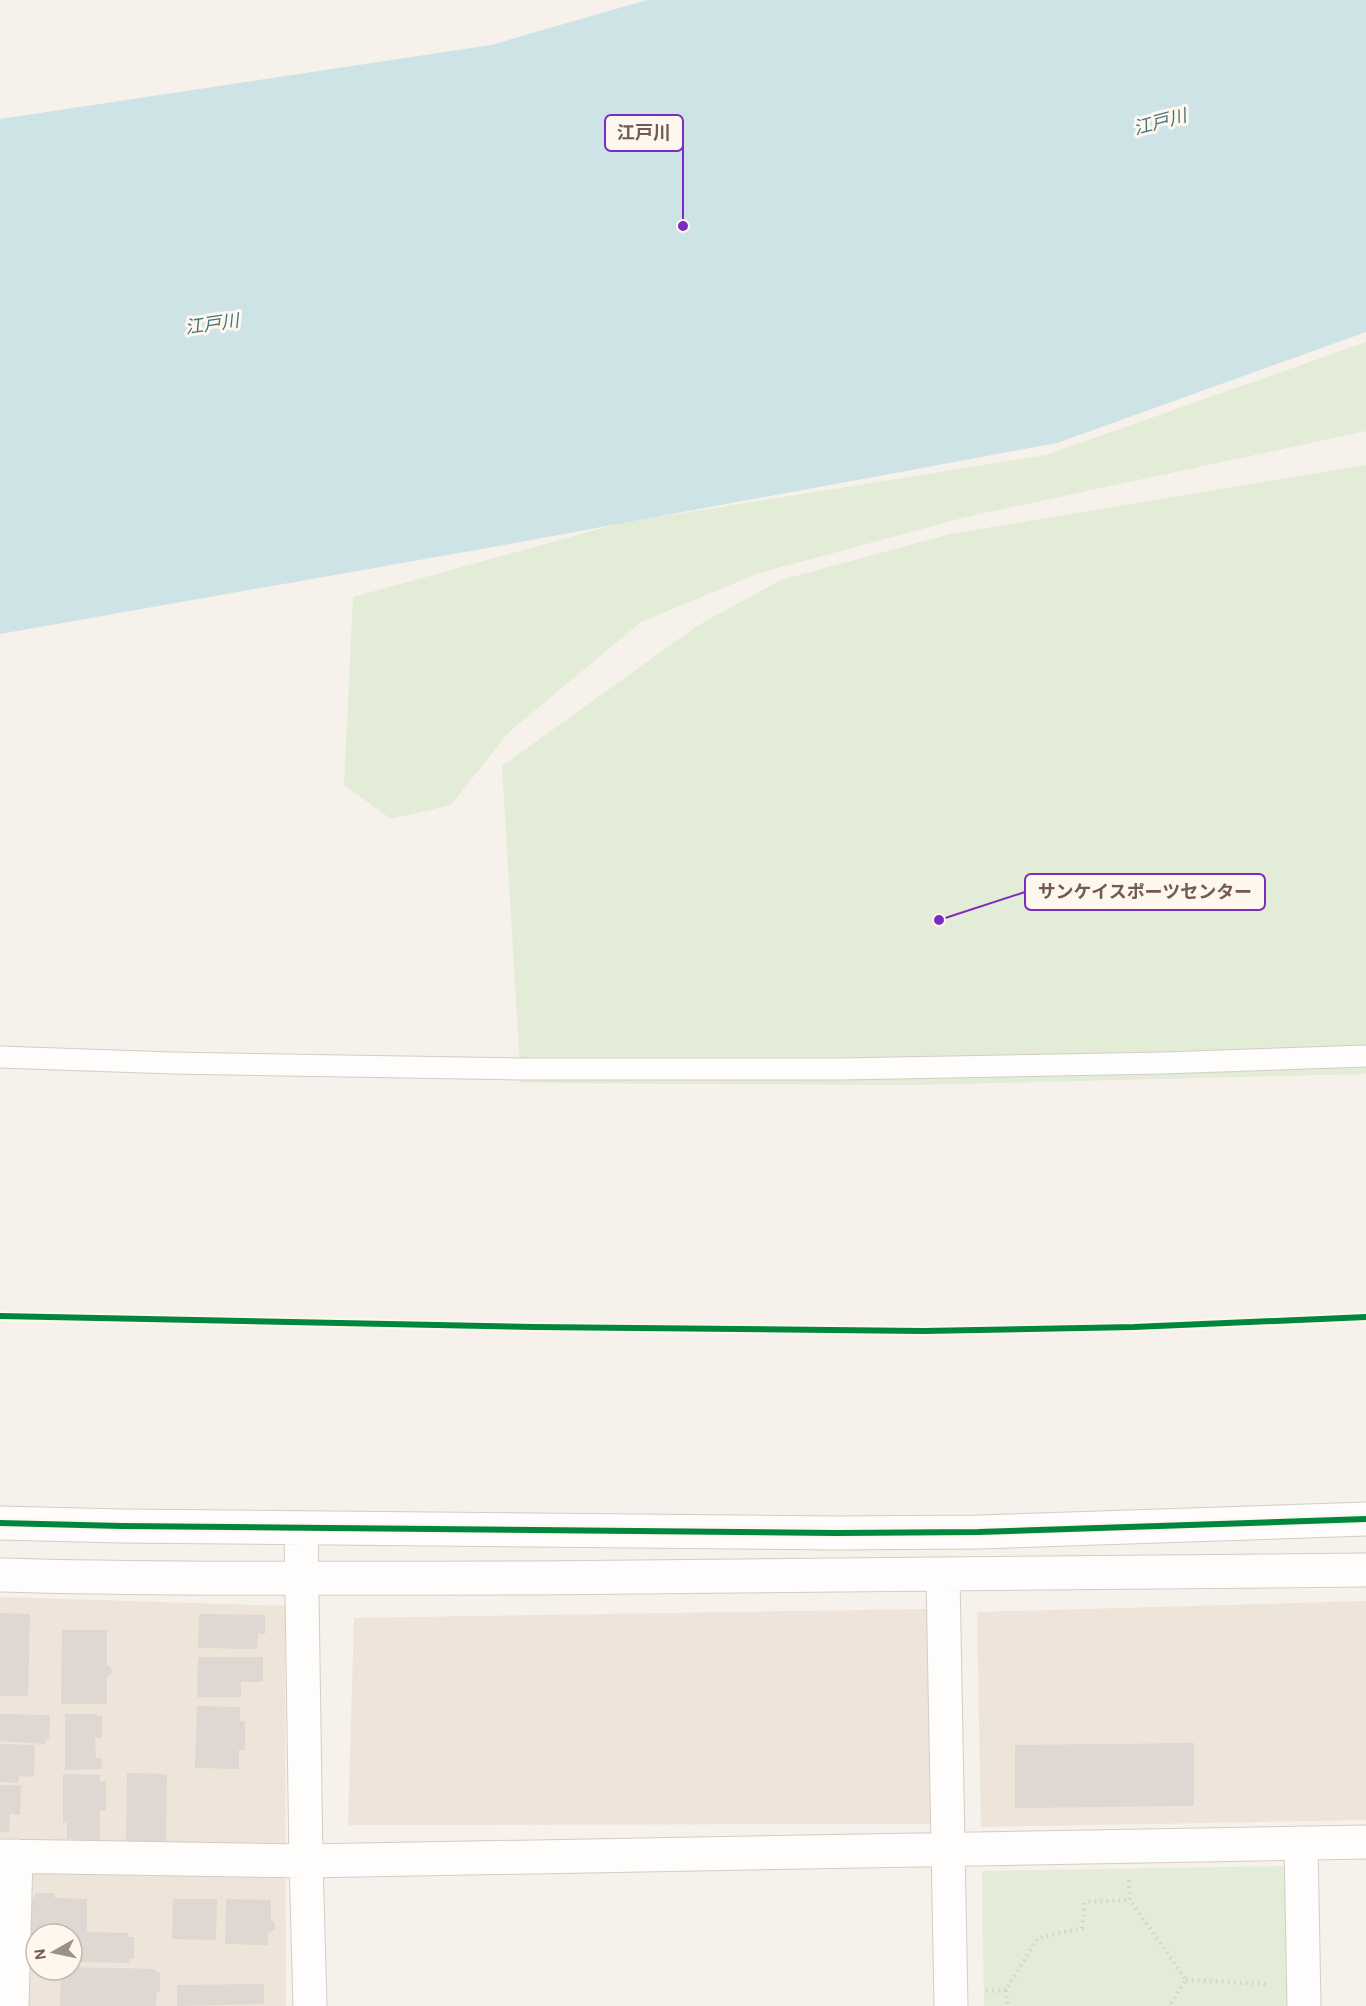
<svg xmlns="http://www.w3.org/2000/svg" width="1366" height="2006" viewBox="0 0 1366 2006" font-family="'Alegreya Sans','Noto Sans JP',sans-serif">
  <rect width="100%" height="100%" fill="#f6f1eb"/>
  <!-- residential -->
  <path fill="#eee4d9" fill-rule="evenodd" d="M0,1597L285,1606L286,2006H0ZM36,1934H72V1970H36Z
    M1366,1601V1820L981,1827L977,1612Z
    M927,1609L938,1824L348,1825L354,1618Z"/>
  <!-- green -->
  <path fill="#e3ecd7" d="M1366,342V431L966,517L759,573L641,622L509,732L451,805L391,819L344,785L353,597L621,523L1046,455Z
    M1366,465V1074L914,1085L521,1083L502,766L697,626L781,580L950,534Z
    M1289,1866L1292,2006H984L982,1871Z"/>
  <!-- water -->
  <path fill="#cee3e5" d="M647,0H1366V332L1057,443L504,545L0,634V119L491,45Z"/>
  <!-- building -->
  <path fill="#dfd7d1" d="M0,1613L30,1614L28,1696H0Z
    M199,1614L265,1615V1634H258L257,1649L198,1648Z
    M62,1630H107V1665L111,1667L112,1674L107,1677V1704H61Z
    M198,1657H263V1682H241V1697H197Z
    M197,1706L240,1707V1721H245V1750H239V1769L195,1768Z
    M0,1714L50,1715L49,1739H46L45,1744L0,1741Z
    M65,1714H98L97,1716H102V1738H95L96,1758H101L102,1769L65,1770Z
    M1194,1743V1806L1015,1808V1745Z
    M0,1744L35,1745L34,1777L19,1776L18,1783L0,1782Z
    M127,1773L167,1774L166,1844L126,1843Z
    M63,1774L100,1775V1781H106V1810L100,1811V1840L67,1839V1823H63Z
    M0,1785H21L20,1815L10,1814L9,1832H0Z
    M35,1893H55V1898L87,1899V1932L129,1933L128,1937H134V1959L129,1958V1963L72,1962V1934H36V1961H30L32,1898H34Z
    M173,1899H217L216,1940L172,1939Z
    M226,1899L271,1900V1921H275V1930L268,1932V1945L225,1944Z
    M72,1967L156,1969V1972H160V1992H157L156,2006H60L61,1970H72Z
    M264,1984V2004L177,2006V1985Z"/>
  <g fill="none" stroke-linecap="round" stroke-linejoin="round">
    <defs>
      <path id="service" d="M0,1057L172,1063L522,1069H841L1163,1063L1366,1056"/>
      <path id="minor" d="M0,1523L122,1526L836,1533L978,1532L1366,1519
        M301,1528L306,1861L310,2006
        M0,1575C178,1580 357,1578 535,1578C812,1577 1089,1575 1366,1570
        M943,1577L951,2006
        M1301,1843L1304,2006
        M0,1856L306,1861L1366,1842
        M12,2006L16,1856"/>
    </defs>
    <!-- service casing -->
    <use href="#service" stroke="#d3cdc6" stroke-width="23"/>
    <!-- minor casing -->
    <use href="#minor" stroke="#d3cdc6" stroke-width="35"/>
    <!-- path -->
    <path stroke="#d7d0cb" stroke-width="4" stroke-dasharray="1.5 4.5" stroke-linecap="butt" d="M1129,1880L1130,1900L1186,1980L1169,2006
      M1186,1980L1269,1984
      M1006,1990L1008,2006
      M986,1991L1006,1990L1038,1938L1082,1928L1085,1902L1130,1900"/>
    <!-- service -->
    <use href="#service" stroke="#fefdfc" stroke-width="21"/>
    <!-- minor -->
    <use href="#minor" stroke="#fefdfc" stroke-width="33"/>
    <defs>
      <path id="cycleway" d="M0,1316L534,1327L923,1331L1134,1327L1366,1317
        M0,1523L122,1526L836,1533L978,1532L1366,1519"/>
    </defs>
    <!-- cycleway casing -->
    <use href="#cycleway" stroke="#fdf7ed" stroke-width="10"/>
    <!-- cycleway -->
    <use href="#cycleway" stroke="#00873e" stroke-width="6"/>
  </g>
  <g text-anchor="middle" stroke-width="6" stroke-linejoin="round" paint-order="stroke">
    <!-- water labels -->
    <g font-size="18" font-style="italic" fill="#47747c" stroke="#fdf7ed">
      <text transform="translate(1160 122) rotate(-15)" y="6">江戸川</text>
      <text transform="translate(212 324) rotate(-8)" y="6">江戸川</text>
    </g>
  </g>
  <!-- callouts -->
  <path fill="none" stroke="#7b2cbf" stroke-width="2" d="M683 226L683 133M939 920L1025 892"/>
  <g fill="#7b2cbf" stroke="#fdf7ed" stroke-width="2">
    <circle cx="683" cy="226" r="6"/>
    <circle cx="939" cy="920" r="6"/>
  </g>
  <g fill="#fdf7ed" stroke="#7b2cbf" stroke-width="2">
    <rect x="605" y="115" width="78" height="36" rx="6"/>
    <rect x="1025" y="874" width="240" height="36" rx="6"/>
  </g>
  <g font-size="18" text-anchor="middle" font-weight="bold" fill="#725a4e">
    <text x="644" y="139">江戸川</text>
    <text x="1145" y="898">サンケイスポーツセンター</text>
  </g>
  <!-- north arrow -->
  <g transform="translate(54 1952) rotate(261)"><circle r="28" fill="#fdf7ed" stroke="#c5b8ad" stroke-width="1.5"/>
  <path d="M0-4.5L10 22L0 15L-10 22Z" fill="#a08f85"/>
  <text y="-9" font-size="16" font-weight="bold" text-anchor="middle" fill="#725a4e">N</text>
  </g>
</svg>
